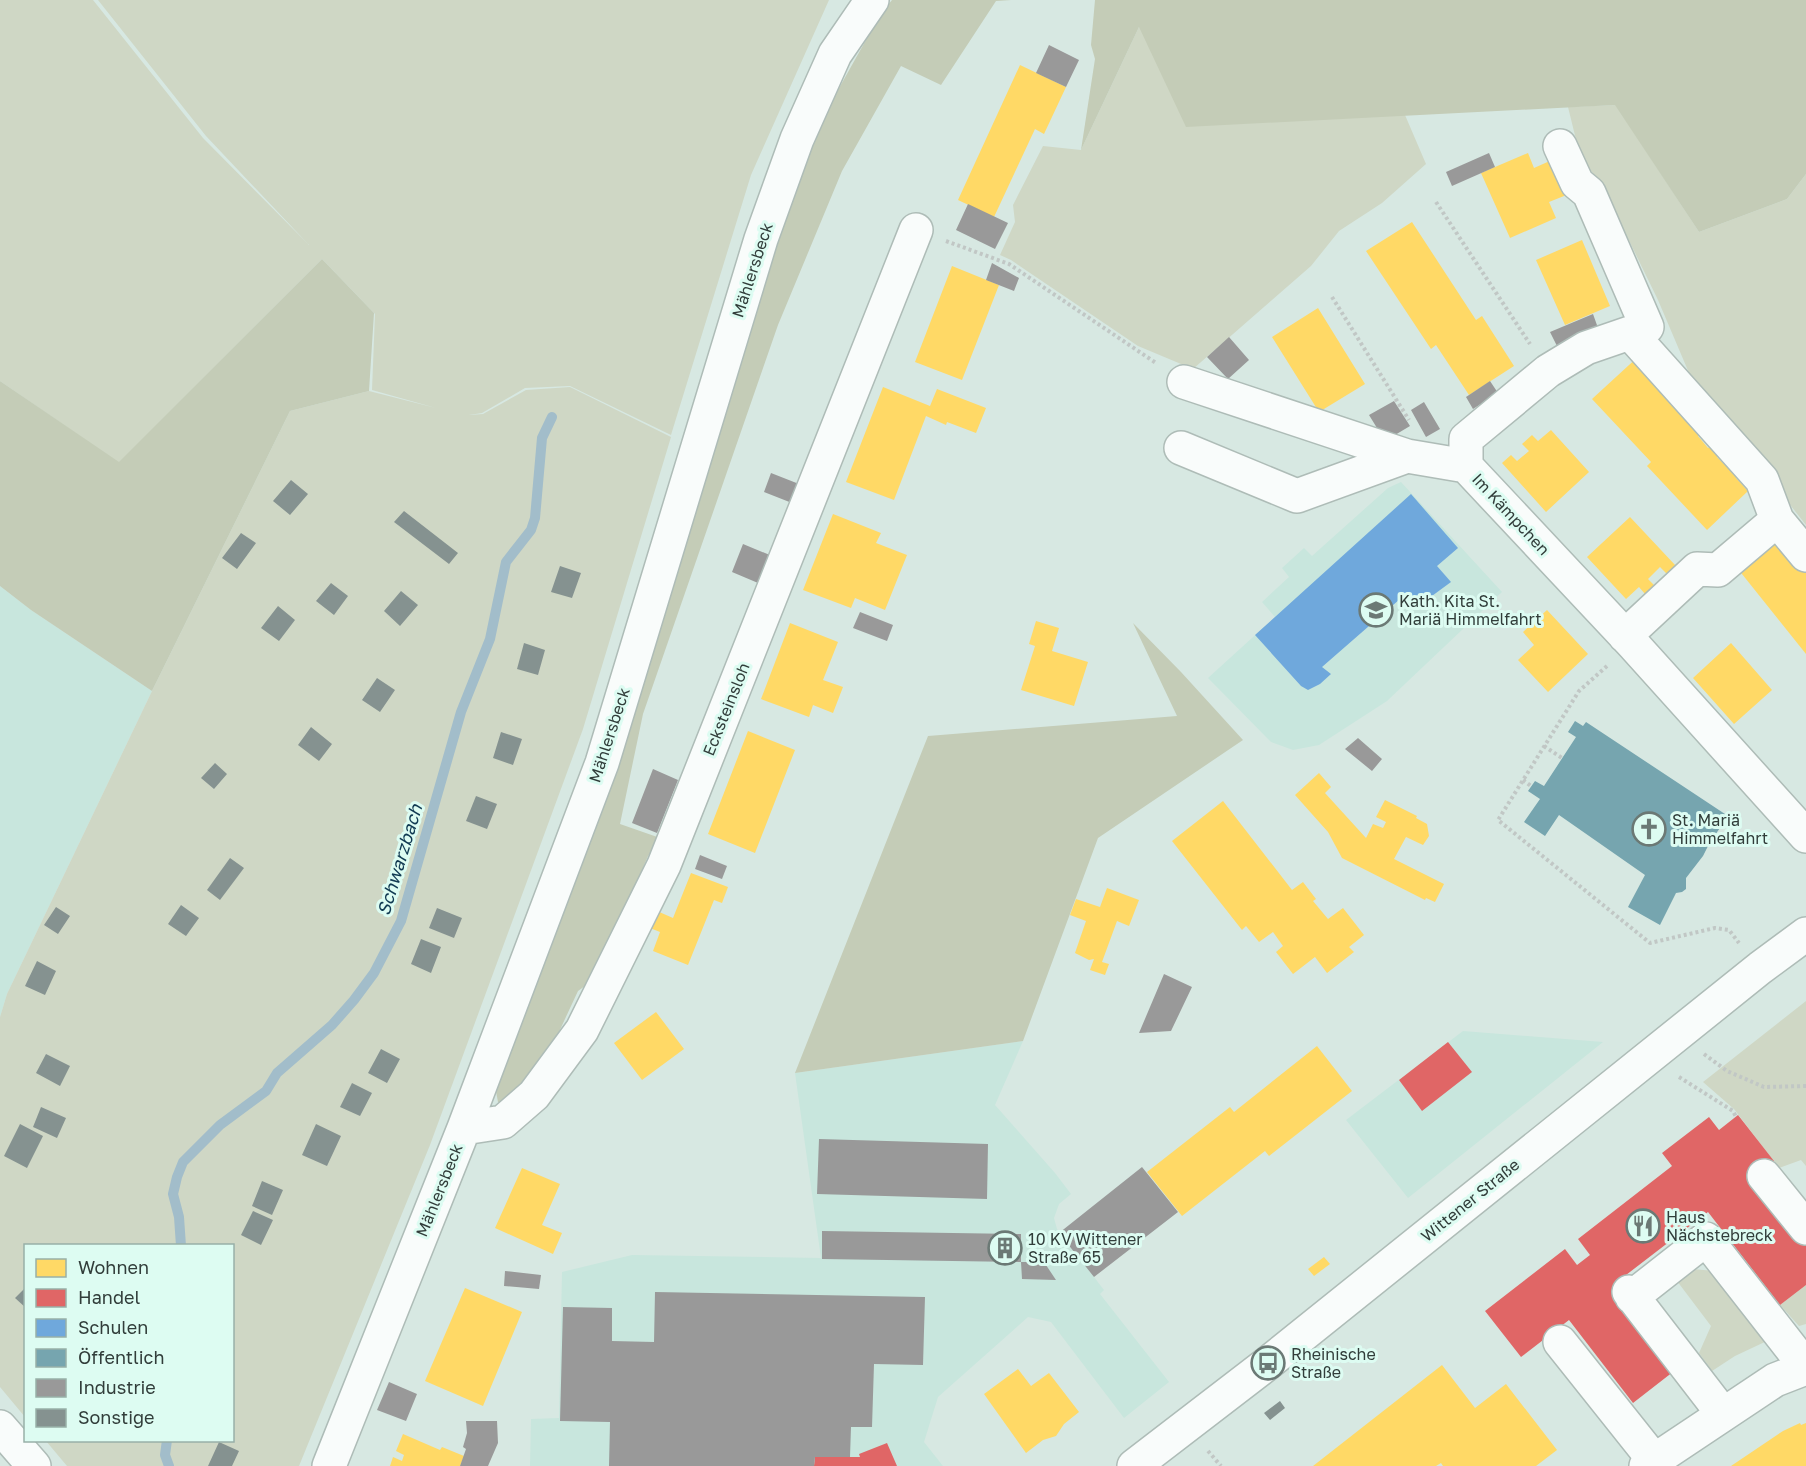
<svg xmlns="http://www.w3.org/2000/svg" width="1806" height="1466" viewBox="0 0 1806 1466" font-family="'Golos Text',sans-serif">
  <rect width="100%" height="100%" fill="#d7e8e2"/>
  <!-- built -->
  <path fill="#c8e6dd" d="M1401,482L1502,592L1387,701L1319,745L1293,750L1271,742L1208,678L1275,617L1262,602L1289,577L1282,568L1304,548L1312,556L1388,488Z
    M0,586L31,610L152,691L7,994L0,1017Z
    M1463,1031L1603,1042L1408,1198L1346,1120Z
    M1023,1041L995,1105L1055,1173L1071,1194L1059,1204L1054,1218L1057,1229L1104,1290L1100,1294L1169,1382L1124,1418L1051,1322L1028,1317L938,1397L924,1442L943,1466H530L531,1419L559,1418L562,1272L632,1255L821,1258L795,1073Z"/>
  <!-- green -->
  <path fill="#cfd7c5" d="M0,0H93L203,138L309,245L206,136L98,0H829L751,175L671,435L570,386L525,388L482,413L469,415L483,414L526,390L570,387L671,437L583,729L430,1145L299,1466H67L46,1441L232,1440V1246H26L25,1417L0,1387V1017L7,994L152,691L290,411L369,391L436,408L372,390L375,314L322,259L119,463L0,381Z
    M1139,27L1405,115L1426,164L1382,203L1339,231L1311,266L1193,369L1138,346L1011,260L1000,255L1015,222L1013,205L1043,146L1081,150Z
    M1616,105L1699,232L1787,199L1806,174V525L1692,380L1658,300L1600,181L1581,160L1568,107Z
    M1806,1001V1166L1801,1160L1779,1168L1734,1109L1703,1082Z
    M1692,1269L1715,1271L1769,1340L1735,1356L1712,1371L1699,1353L1711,1326L1677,1281Z
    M1806,1285V1324L1799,1326L1780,1305Z"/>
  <!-- forest -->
  <path fill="#c4ccb7" d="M892,0H1011L996,1L941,85L901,66L842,171L778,325L643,714L620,824L663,839L648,856L596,978L578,991L558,1034L562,1049L508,1105L498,1102L495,1086L758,295L815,131L880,15Z
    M1095,0H1806V174L1787,199L1699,232L1615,105L1186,127L1139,27L1081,150L1095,59L1091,45Z
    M322,259L374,313L369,391L290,411L152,691L31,610L0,586V381L119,462Z
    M1133,623L1181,672L1243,740L1098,838L1023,1041L795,1073L928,736L1177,716Z"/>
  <!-- homes -->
  <path fill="#ffd966" d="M1020,65L1066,87L1044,134L1035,129L994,217L958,200Z
    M1528,153L1534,168L1552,160L1569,194L1549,202L1556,218L1510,238L1481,173Z
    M1412,222L1476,320L1482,316L1514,366L1469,395L1436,345L1431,349L1366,251Z
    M1582,240L1610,306L1565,325L1536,260Z
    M952,266L999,285L962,380L915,362Z
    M1318,308L1365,384L1319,412L1272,337Z
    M1641,354L1704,430L1698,436L1708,448L1715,442L1724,451L1717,457L1728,468L1735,462L1743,472L1736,478L1748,491L1707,530L1647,466L1651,462L1592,399Z
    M883,387L930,406L937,389L986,408L976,433L947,422L946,425L926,416L894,500L846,482Z
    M1551,430L1589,472L1546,512L1502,463L1511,455L1517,461L1529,451L1522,444L1532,435L1538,441Z
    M833,514L881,533L876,543L907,555L885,610L855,598L851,608L803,590Z
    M1630,517L1676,566L1667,574L1660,567L1648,579L1654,585L1645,594L1639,587L1626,599L1587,557Z
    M1781,534L1806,565V654L1738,569Z
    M1547,610L1588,654L1548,692L1518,660L1534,645L1523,632Z
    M1036,621L1059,628L1052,651L1088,662L1074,706L1021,690L1035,646L1029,644Z
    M790,623L838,642L823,680L843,687L833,713L813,705L809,717L761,699Z
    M1731,643L1772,690L1734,724L1693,678Z
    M748,731L795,750L755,853L708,834Z
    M1319,773L1331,787L1325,793L1366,838L1373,824L1383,828L1386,822L1376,817L1385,800L1417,816L1416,818L1427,824L1429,836L1423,845L1406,837L1394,859L1444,884L1435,902L1426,898L1425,900L1342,858L1328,832L1295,795Z
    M1223,801L1292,890L1303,882L1316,899L1313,901L1328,919L1343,908L1364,935L1349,947L1354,952L1327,973L1315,957L1293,974L1276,952L1283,946L1273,932L1259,942L1246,926L1242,930L1172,841Z
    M691,873L728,887L722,903L714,900L688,965L653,951L660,932L650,928L657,911L673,918Z
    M1107,888L1139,900L1129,926L1117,921L1102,962L1109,964L1105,975L1090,970L1094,959L1089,960L1075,953L1086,921L1070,915L1076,899L1100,907Z
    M656,1012L684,1049L642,1080L614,1043Z
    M1317,1046L1352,1091L1269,1156L1265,1151L1182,1216L1147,1172L1230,1107L1234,1112Z
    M522,1168L560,1184L542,1225L562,1233L553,1254L495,1228Z
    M1324,1257L1330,1264L1314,1276L1308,1269Z
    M465,1288L522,1312L483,1406L425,1381Z
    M1442,1365L1475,1408L1506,1384L1557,1450L1536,1466H1443L1441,1463L1436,1466H1313Z
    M1018,1369L1031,1386L1049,1373L1079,1412L1064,1424L1056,1436L1043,1440L1026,1453L984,1394Z
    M1800,1423L1801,1425L1806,1423V1466H1731L1783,1431Z
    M403,1434L440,1450L442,1447L464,1456L460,1466H390L393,1457L402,1461L404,1455L396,1451Z"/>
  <!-- shops -->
  <path fill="#e06666" d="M1448,1042L1472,1072L1422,1111L1399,1080Z
    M1738,1115L1774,1161L1754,1177L1806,1244V1285L1780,1305L1708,1212L1613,1285L1678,1368L1633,1403L1569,1320L1521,1357L1485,1311L1565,1249L1577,1265L1590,1255L1578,1239L1672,1166L1662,1153L1709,1117L1719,1130Z
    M887,1443L897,1466H814L815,1457H860L859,1454Z"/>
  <!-- schools -->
  <path fill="#6fa8dc" d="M1411,494L1458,548L1437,566L1451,582L1421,604L1409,609L1400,599L1322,667L1331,674L1320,684L1308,690L1301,686L1255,635Z"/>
  <!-- public -->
  <path fill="#76a5af" d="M1575,721L1583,726L1586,722L1728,816L1709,844L1703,856L1686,878V889L1682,892L1676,893L1660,925L1628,907L1645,875L1559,815L1545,836L1524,822L1540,799L1528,791L1535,781L1544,786L1576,737L1568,732Z"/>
  <!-- industry -->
  <path fill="#999" d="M1049,45L1079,60L1066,87L1036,73Z
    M1489,153L1495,167L1452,186L1446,172Z
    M968,204L1008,223L995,249L956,230Z
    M992,263L1019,278L1014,291L986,280Z
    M1593,314L1598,328L1557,346L1550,332Z
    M1229,337L1249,360L1228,379L1207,357Z
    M1490,381L1498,393L1473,409L1466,397Z
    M1394,401L1410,426L1385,441L1369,415Z
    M1424,402L1440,429L1426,437L1411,410Z
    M771,473L799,484L792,503L764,492Z
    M743,544L777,558L765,586L732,572Z
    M860,612L893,625L887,641L853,628Z
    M1358,738L1382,759L1372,771L1345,749Z
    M653,769L678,780L657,833L632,823Z
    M700,855L727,866L722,879L695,869Z
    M1164,974L1192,987L1171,1031L1139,1033Z
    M819,1139L988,1144L987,1199L817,1194Z
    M1142,1167L1178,1212L1094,1277L1059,1233Z
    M822,1231L1021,1234V1262H1044L1056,1280L1022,1279L1021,1262L822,1259Z
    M505,1271L541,1275L539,1289L504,1286Z
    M655,1292L925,1297L923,1365L874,1364L872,1427H851L850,1457H815L814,1466H609L610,1422L560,1421L563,1307L612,1308V1341L654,1342Z
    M389,1382L417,1394L406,1421L377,1410Z
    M466,1421H497L498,1443L488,1466H460L466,1449L463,1447L467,1433Z"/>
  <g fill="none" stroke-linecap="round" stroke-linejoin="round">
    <!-- stream -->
    <path stroke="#a2bdca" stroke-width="10" d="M181,1246L179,1217L173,1194L177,1177L183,1162L220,1125L266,1091L277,1073L332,1025L354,1000L374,973L401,921L461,712L490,639L506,562L531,530L535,518L542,438L552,417
      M167,1440L165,1455L169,1466"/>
  </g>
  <!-- building -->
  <path fill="#859290" d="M291,480L308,494L290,515L273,501Z
    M404,511L458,553L449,564L394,522Z
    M241,533L256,543L237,569L222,558Z
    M560,566L581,573L572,598L551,592Z
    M331,583L348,596L334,615L316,601Z
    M401,591L418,605L400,626L384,611Z
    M278,606L295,620L279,641L261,628Z
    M524,643L545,650L538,675L517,669Z
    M377,678L395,690L380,712L362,700Z
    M311,727L332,744L319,761L298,745Z
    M501,732L522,739L513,765L493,758Z
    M215,763L227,774L214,789L201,778Z
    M476,796L497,804L487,829L466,821Z
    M230,858L244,868L220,900L207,890Z
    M181,905L199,918L186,936L168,924Z
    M56,907L70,916L58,934L44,925Z
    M437,908L462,918L454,938L429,928Z
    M421,939L441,947L431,973L411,964Z
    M37,961L56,971L45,995L25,986Z
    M381,1049L400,1059L387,1083L368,1073Z
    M46,1054L70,1066L60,1086L36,1073Z
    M352,1083L372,1093L360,1116L340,1107Z
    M41,1107L66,1118L57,1138L33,1127Z
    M20,1124L43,1136L27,1168L4,1156Z
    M316,1124L341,1136L327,1166L302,1155Z
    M262,1181L283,1190L272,1215L252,1206Z
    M253,1211L273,1220L261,1245L241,1235Z
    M26,1287V1308L15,1298Z
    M1280,1401L1285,1408L1270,1420L1264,1413Z
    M219,1442L239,1451L232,1466H208Z"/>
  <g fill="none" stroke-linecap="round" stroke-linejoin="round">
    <defs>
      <path id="minor" d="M1560,146L1577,183L1589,193L1647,327L1586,348L1548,371L1466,439V466L1632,643L1806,836
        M1631,334L1762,480L1777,520
        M1184,382L1407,456L1466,466
        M1181,448L1297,496L1407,456
        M1625,636L1697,569L1718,570L1777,520L1806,555
        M464,1128L503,1122L534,1095L582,1030L664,865L916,230
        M1764,1176L1806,1228
        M1629,1292L1723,1414
        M1632,1297L1706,1239L1806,1367
        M1560,1342L1654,1460
        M0,1427L34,1466
        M329,1466L464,1128L602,763L761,239L797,139L835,54L872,0
        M1134,1466L1268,1363L1760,968L1806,934"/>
      <path id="major" d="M1646,1466L1775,1380L1806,1368"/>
    </defs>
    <!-- minor casing -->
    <use href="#minor" stroke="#aebcb7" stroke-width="36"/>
    <!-- major casing -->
    <use href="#major" stroke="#aebcb7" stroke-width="36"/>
    <!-- path -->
    <path stroke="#c1c7c5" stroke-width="4" stroke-dasharray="3 3" stroke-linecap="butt" d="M1436,202L1530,344
      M946,241L1009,264L1156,363
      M1332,297L1409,420
      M1607,666L1579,691L1498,820L1650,943L1715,928L1729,930L1739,943
      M1544,746L1562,758
      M1523,780L1531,786
      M1704,1054L1727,1071L1764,1087L1806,1086
      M1679,1077L1733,1111L1736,1117
      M1208,1451L1221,1466"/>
    <!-- minor -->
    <use href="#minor" stroke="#f9fcfb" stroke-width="33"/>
    <!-- major -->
    <use href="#major" stroke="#f9fcfb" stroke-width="33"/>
  </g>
  <!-- icons -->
  <defs>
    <symbol id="school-ring" viewBox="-11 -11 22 22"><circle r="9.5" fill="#ddfcf2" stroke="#6b7975" stroke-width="1.5"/><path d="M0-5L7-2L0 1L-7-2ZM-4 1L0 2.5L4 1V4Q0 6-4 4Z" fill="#6b7975"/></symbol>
    <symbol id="church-ring" viewBox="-11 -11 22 22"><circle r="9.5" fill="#ddfcf2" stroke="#6b7975" stroke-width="1.5"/><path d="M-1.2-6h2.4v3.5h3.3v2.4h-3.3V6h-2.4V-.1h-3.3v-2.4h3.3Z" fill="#6b7975"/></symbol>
    <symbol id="restaurant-ring" viewBox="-11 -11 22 22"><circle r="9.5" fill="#ddfcf2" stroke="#6b7975" stroke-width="1.5"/><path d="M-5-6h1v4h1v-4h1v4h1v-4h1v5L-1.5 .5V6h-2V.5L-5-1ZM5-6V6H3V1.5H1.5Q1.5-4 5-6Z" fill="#6b7975"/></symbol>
    <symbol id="building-ring" viewBox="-11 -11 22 22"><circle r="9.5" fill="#ddfcf2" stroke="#6b7975" stroke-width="1.5"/><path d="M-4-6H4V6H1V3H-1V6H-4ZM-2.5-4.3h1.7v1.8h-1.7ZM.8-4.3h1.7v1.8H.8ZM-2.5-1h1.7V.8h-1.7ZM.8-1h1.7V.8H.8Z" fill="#6b7975"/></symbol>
    <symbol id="bus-ring" viewBox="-11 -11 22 22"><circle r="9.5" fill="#ddfcf2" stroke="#6b7975" stroke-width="1.5"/><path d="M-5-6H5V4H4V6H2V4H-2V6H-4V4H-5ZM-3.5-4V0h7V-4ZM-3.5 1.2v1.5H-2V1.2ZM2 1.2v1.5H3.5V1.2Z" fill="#6b7975"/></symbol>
  </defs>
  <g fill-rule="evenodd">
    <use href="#school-ring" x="1357" y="591" width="38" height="38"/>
    <use href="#church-ring" x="1630" y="810" width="38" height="38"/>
    <use href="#restaurant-ring" x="1624" y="1207" width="38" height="38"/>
    <use href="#building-ring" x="986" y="1229" width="38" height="38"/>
    <use href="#bus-ring" x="1249" y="1344" width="38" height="38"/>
  </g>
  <g text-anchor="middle" stroke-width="6" stroke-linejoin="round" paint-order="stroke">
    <!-- street labels -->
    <g font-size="16" fill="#313d3a" stroke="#ddfcf2">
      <text transform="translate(752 270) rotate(-72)" y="6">Mählersbeck</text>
      <text transform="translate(1511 514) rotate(47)" y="6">Im Kämpchen</text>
      <text transform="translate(726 709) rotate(-68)" y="6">Ecksteinsloh</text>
      <text transform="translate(609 735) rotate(-72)" y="6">Mählersbeck</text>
      <text transform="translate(439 1190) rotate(-68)" y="6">Mählersbeck</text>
      <text transform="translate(1470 1200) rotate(-39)" y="6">Wittener Straße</text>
    </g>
    <!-- poi labels -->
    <g font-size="16" fill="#313d3a" stroke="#ddfcf2" text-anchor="start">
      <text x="1399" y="607">Kath. Kita St.<tspan x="1399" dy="18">Mariä Himmelfahrt</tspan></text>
      <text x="1672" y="826">St. Mariä<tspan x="1672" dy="18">Himmelfahrt</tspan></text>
      <text x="1666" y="1223">Haus<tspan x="1666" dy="18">Nächstebreck</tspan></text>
      <text x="1028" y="1245">10 KV Wittener<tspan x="1028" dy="18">Straße 65</tspan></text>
      <text x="1291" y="1360">Rheinische<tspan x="1291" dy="18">Straße</tspan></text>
    </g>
    <!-- water labels -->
    <g font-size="18" font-style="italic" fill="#113a52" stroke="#ddfcf2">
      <text transform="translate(400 860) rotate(-73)" y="6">Schwarzbach</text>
    </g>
  </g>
  <!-- legend -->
  <rect x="24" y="1244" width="210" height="198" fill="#ddfcf2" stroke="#98b0a8" stroke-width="1.5"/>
  <rect x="36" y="1259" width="30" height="18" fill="#ffd966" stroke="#98b0a8" stroke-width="1.5"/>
  <text x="78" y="1274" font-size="18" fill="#313d3a">Wohnen</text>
  <rect x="36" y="1289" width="30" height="18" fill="#e06666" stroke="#98b0a8" stroke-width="1.5"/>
  <text x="78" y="1304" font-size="18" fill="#313d3a">Handel</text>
  <rect x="36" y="1319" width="30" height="18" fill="#6fa8dc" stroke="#98b0a8" stroke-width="1.5"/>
  <text x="78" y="1334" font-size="18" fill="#313d3a">Schulen</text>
  <rect x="36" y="1349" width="30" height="18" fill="#76a5af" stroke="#98b0a8" stroke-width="1.5"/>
  <text x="78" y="1364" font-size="18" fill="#313d3a">Öffentlich</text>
  <rect x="36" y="1379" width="30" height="18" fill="#999999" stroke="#98b0a8" stroke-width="1.5"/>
  <text x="78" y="1394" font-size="18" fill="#313d3a">Industrie</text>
  <rect x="36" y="1409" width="30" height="18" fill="#859290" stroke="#98b0a8" stroke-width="1.5"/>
  <text x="78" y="1424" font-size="18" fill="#313d3a">Sonstige</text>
</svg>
